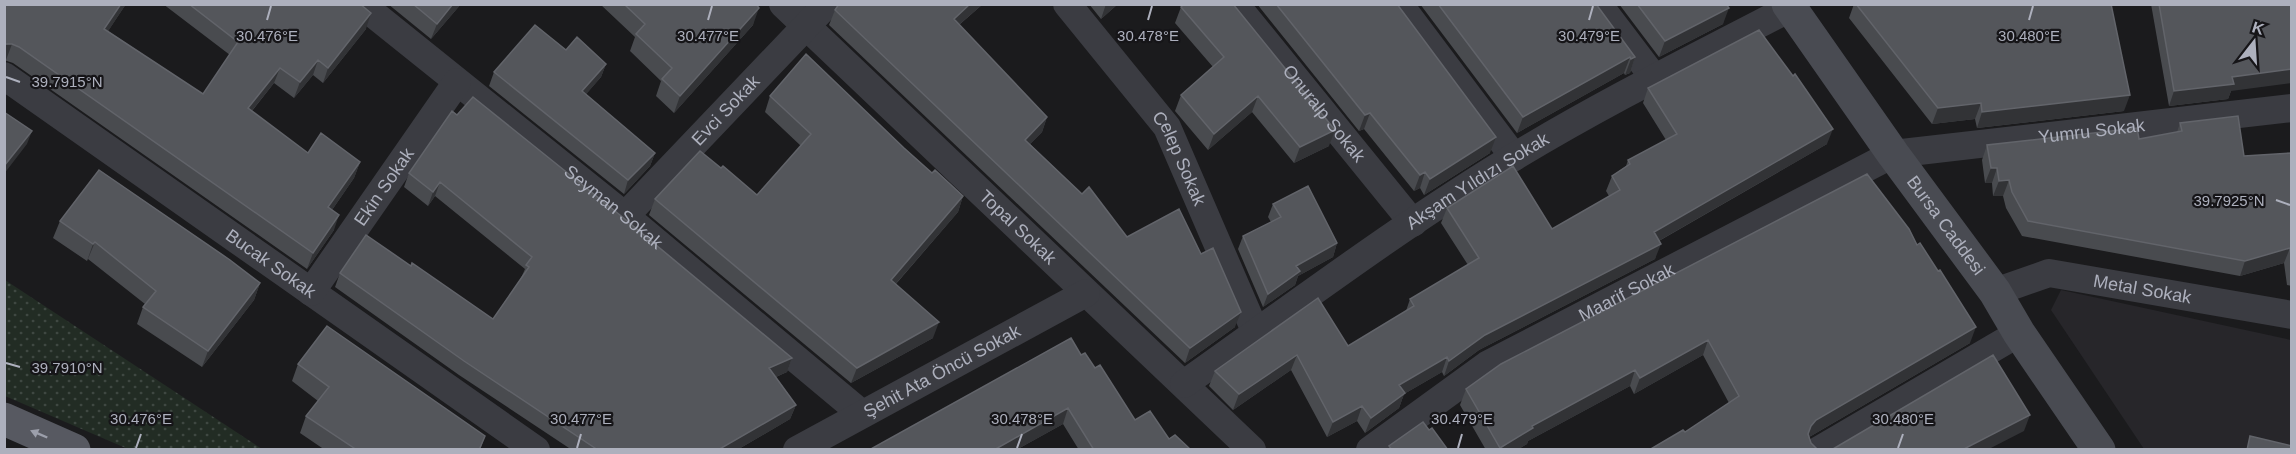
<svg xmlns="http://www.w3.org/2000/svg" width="2296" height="454" viewBox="0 0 2296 454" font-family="Helvetica,sans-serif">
  <defs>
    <pattern id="park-dots" width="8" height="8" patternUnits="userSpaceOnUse" patternTransform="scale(1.5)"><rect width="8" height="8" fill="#222c24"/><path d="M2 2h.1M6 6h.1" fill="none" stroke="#3f4842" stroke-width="1.8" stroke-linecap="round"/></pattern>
  </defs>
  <rect width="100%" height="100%" fill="#1b1b1d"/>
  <!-- built -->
  <path fill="#27262a" d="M2061,290L2291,340V449H2144L2051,310Z"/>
  <!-- park -->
  <path fill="url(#park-dots)" d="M4,280H5L262,449H128L5,396Z"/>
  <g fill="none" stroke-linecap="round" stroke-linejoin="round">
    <!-- minor -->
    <g stroke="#3b3c42" stroke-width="28">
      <path id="s1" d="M361,4L625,216L862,414"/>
      <path id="s2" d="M783,4L1252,450"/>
      <path id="s3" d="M1067,4L1167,127L1256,333"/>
      <path id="s4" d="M1235,4L1413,223"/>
      <path d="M1399,4L1514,157"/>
      <path d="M1598,4L1655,79"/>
      <path id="s5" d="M4,76L536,450"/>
      <path id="s6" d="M625,216L827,4"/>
      <path id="s7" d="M311,292L457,82"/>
      <path id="s8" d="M1995,292L2049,273L2292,315"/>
      <path id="s9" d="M1184,384C1293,307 1400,226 1514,157C1603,103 1698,56 1790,8"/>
      <path id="s10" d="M797,450L1086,293"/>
      <path id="s11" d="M1370,450L1487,365L1893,154L2292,108"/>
      <path d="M1819,450L2019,333"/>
    </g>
    <!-- secondary -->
    <path stroke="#494b52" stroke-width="33" id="s12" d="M1788,4L1893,154L1995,292L2019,333L2099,450"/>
    <!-- primary -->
    <path stroke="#575961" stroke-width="33" d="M4,419L74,450"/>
  </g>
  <!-- wall -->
  <path fill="#494b4f" d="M4,4H126L108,31L203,94L230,55L163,4H360L366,29L323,83L313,75L294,98L274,83L252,111L308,153L360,162L354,178L332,210L334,230L307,269L13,63L4,60Z
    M388,4H461L431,39Z
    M600,4H756L753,25L674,113L656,96L661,81L630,51L635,37Z
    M839,4H983L959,25L1047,117L1042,132L1030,144L1127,237L1235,327L1185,363L829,25L835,10Z
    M1089,4H1118L1101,19Z
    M1257,4H1397L1490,153L1424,195L1420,188L1414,191L1364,129L1359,131Z
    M1420,4H1596L1635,57L1630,73L1625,75L1624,73L1517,133Z
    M1619,4H1726L1723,24L1659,57Z
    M1854,4H2111L2124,111L1977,128L1975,119L1932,124L1849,18Z
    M2151,4H2292L2231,91L2228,99L2169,106Z
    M1181,7L1329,146L1294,163L1252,112L1208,150L1175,111L1181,95L1213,67L1175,23Z
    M566,50L606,64L601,77L586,94L655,153L650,166L624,194L489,86L494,72Z
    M1648,88L1827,144L1659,241L1655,259L1479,350L1444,376L1442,372L1404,394L1399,408L1365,433L1357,421L1327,437L1291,370L1233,410L1209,386L1215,371L1348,346L1406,311L1410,299L1468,265L1441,223L1447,208L1552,229L1609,196L1606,191L1612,176L1626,166L1628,160L1666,140L1643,103Z
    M770,96L904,148L932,173L963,196L958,212L896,284L933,338L851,383L649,215L655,199L721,168L757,195L801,146L765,112Z
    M452,111L792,358L787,372L776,377L796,405L790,419L737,450H572L459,375L335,287L340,273L411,266L493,319L521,278L525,269L435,196L428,206L404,187L409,173Z
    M2180,123L2244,156L2292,153V286L2287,285L2284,263L2240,276L2022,236L2006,208L2003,196H1993L1992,183H1985L1982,160L1987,145L2139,139L2177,132Z
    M1867,174L1970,343L1811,436L1685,432L1729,403L1703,355L1634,394L1630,386L1528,441L1527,444L1517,450H1486L1460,405L1466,389Z
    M1273,204L1337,243L1333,257L1298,276L1295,285L1263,307L1238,249L1243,236L1271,222L1268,217Z
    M60,221L260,283L254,300L202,367L137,324L143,307L145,304L88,259L87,261L53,238Z
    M1081,355L1095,368L1135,420L1191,450H1079L1063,424L1016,450H869Z
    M298,364L485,436L480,450H325L300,433L306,416L318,401L292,381Z"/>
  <!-- shaded-wall -->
  <path fill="#323336" d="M121,4H126L99,45L104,29Z
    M453,4H461L431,39L437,24Z
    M970,4H983L948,34L954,19Z
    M1106,4H1118L1101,19Z
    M759,8L753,25L674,113L680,96Z
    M1729,8L1723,24L1659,57L1665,41Z
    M371,13L366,29L323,83L328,68Z
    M12,44L6,60H4L5,45Z
    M1630,57L1624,73L1517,133L1523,117Z
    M1635,57L1630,73L1625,75L1631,59Z
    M318,60L313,75L294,98L300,82Z
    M606,64L601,77L577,105L582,91Z
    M280,68L274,83L242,123L248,108Z
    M2292,69V83L2231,91L2228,99L2169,106L2174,91L2232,77Z
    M2130,95L2124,111L1977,128L1982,112Z
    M1258,96L1252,112L1208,150L1214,134Z
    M1981,103L1975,119L1932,124L1938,108Z
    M1370,113L1364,129L1359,131L1365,115Z
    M1047,117L1042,132L1019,155L1025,140Z
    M1833,129L1827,144L1648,247L1654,232Z
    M1335,130L1329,146L1294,163L1300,147Z
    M32,131L27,144L4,174V166Z
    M1496,137L1490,153L1424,195L1430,179Z
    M655,153L650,166L624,194L628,180Z
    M360,162L354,178L323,223L328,207Z
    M1991,168H1997L1992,183H1985Z
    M1425,172L1420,188L1414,191L1420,175Z
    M2009,180L2003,196H1993L1999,181Z
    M440,182L435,196L428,206L433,192Z
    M963,196L958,212L885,296L891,280Z
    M339,215L334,230L307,269L313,253Z
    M95,242L88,259L87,261L93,244Z
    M1337,243L1333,257L1298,276L1295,285L1263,307L1268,294L1296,266Z
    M1661,244L1655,259L1479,350L1444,376L1449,361L1485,335Z
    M2290,248L2284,263L2240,276L2245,261Z
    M260,283L254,300L202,367L208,351Z
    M1241,312L1235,327L1185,363L1190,348Z
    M939,322L933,338L851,383L857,368Z
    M1976,327L1970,343L1811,436L1805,441L1811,426L1816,420Z
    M1708,340L1703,355L1634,394L1640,378Z
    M1297,355L1291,370L1233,410L1239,394Z
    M1447,357L1442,372L1404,394L1399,408L1365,433L1371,418L1399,385Z
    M792,358L787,372L764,382L769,368Z
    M1635,370L1630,386L1528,441L1527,444L1517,450H1499L1532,426Z
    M796,405L790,419L737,450H718Z
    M1362,406L1357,421L1327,437L1333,422Z
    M1068,408L1063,424L1016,450H994Z
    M2030,415L2024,431L1987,450H1962Z"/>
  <!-- building -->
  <path fill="#54565b" stroke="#62646a" stroke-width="1.5" d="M4,4H121L104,29L203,94L238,42L189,4H360L371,13L328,68L318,60L300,82L280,68L248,108L308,153L321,133L360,162L328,207L339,215L313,253L19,47L12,44H4Z
    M413,4H453L437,24Z
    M624,4H756L759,8L680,96L662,79L672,68L636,34L645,24Z
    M839,4H970L954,19L1047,117L1025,140L1082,194L1089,187L1127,237L1179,209L1201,254L1213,248L1241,312L1190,348L835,10Z
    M1184,4H1233L1335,130L1300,147L1258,96L1214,134L1181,95L1224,57L1181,7Z
    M1276,4H1397L1496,137L1430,179L1425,172L1420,175L1370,113L1365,115Z
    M1438,4H1596L1635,57L1631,59L1630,57L1523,117Z
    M1637,4H1726L1729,8L1665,41Z
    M1856,4H2111L2130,95L1982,112L1981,103L1938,108Z
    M2159,4H2292V69L2232,77L2234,84L2174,91Z
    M535,25L566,50L577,37L606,64L582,91L655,153L628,180L494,72Z
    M1759,30L1793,76L1795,74L1833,129L1654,232L1661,244L1485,335L1449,361L1447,357L1399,385L1405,393L1371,418L1362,406L1333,422L1297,355L1239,394L1215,371L1318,298L1348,346L1414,306L1410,299L1479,258L1447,208L1513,166L1552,229L1620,190L1612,176L1630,164L1628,160L1677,134L1648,88Z
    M806,54L904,148L932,173L935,170L963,196L891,280L939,322L857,368L655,199L700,151L721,168L723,166L757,195L811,134L770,96Z
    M473,97L620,215L792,358L769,368L796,405L718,450H598L464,361L340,273L366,235L411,266L412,263L493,319L529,267L526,265L532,257L440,182L433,192L409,173L452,111L457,115Z
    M4,112L32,131L4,166Z
    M2238,116L2244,156L2292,153V263L2290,248L2245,261L2028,221L2012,192L2009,180L1999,181L1997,168H1991L1987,145L2137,128L2139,139L2182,131L2180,123Z
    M99,170L230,260L260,283L208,351L143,307L156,291L95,242L93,244L60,221Z
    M1867,174L1909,229L1917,245L1920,243L1938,271L1940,270L1976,327L1816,420L1811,426L1808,434L1811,443L1818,450H1649L1683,430L1685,432L1739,396L1708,340L1640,378L1635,370L1532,426L1533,428L1500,448L1466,389L1501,364Z
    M1308,186L1337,243L1296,266L1300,271L1268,294L1243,236L1281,217L1273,204Z
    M327,326L485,436L479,450H357L306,416L329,387L298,364Z
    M1071,338L1081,355L1085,353L1095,368L1100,365L1135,420L1150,411L1169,439L1175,435L1191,450H1094L1068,408L994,450H869Z
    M1993,355L2030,415L1962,450H1830L1833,449Z
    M1423,422L1429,430L1432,428L1448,450H1392L1389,446Z
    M2250,436L2292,446V450H2247Z"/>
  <!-- one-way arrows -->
  <defs><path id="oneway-solid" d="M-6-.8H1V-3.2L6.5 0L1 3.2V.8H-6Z" transform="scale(1.5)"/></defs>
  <use fill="#9c9fab" href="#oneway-solid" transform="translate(39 434) rotate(-157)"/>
  <!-- ticks -->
  <path fill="none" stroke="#adb0bd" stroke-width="2" d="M267,20L271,6M708,20L712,6M1148,20L1152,6M1589,20L1593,6M2029,20L2033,6M6,77L20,82M2276,200L2290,205M6,363L20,367M136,448L141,434M577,448L581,434M1017,448L1022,434M1458,448L1462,434M1898,448L1903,434"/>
  <g text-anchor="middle" stroke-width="4.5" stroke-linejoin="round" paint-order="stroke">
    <!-- street labels -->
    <g font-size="18" fill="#adb0bd" stroke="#161518">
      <text dy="6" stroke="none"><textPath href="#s6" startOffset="146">Evci Sokak</textPath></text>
      <text dy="6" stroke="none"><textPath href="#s4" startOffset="141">Onuralp Sokak</textPath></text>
      <text dy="6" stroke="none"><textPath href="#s11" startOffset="802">Yumru Sokak</textPath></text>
      <text dy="6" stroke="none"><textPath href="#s3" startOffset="192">Celep Sokak</textPath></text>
      <text dy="6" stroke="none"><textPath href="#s9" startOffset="357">Akşam Yıldızı Sokak</textPath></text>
      <text dy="6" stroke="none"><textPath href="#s7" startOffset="128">Ekin Sokak</textPath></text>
      <text dy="6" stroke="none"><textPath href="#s1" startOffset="324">Seyman Sokak</textPath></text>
      <text dy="6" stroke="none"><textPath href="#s12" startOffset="272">Bursa Caddesi</textPath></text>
      <text dy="6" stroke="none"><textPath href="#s2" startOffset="324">Topal Sokak</textPath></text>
      <text dy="6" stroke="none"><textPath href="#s5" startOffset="326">Bucak Sokak</textPath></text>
      <text dy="6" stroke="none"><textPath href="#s8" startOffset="152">Metal Sokak</textPath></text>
      <text dy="6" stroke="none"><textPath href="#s11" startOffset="302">Maarif Sokak</textPath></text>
      <text dy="6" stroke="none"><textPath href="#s10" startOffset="165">Şehit Ata Öncü Sokak</textPath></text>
    </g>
  </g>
  <g font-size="15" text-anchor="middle" fill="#adb0bd" stroke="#161518" stroke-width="4.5" stroke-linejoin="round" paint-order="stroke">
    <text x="267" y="41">30.476°E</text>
    <text x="708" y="41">30.477°E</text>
    <text x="1148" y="41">30.478°E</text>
    <text x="1589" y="41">30.479°E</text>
    <text x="2029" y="41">30.480°E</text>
    <text x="67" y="87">39.7915°N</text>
    <text x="2229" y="206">39.7925°N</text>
    <text x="67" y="373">39.7910°N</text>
    <text x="141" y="424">30.476°E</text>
    <text x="581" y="424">30.477°E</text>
    <text x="1022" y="424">30.478°E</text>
    <text x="1462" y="424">30.479°E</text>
    <text x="1903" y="424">30.480°E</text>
  </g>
  <!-- border -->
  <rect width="2296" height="454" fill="none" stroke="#adb0bd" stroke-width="12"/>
  <!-- north arrow -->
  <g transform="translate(2254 42) rotate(17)" stroke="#161518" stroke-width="4.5" paint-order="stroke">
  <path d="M0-4.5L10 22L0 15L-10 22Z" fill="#adb0bd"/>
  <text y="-9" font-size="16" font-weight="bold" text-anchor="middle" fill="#adb0bd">K</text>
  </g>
</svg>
